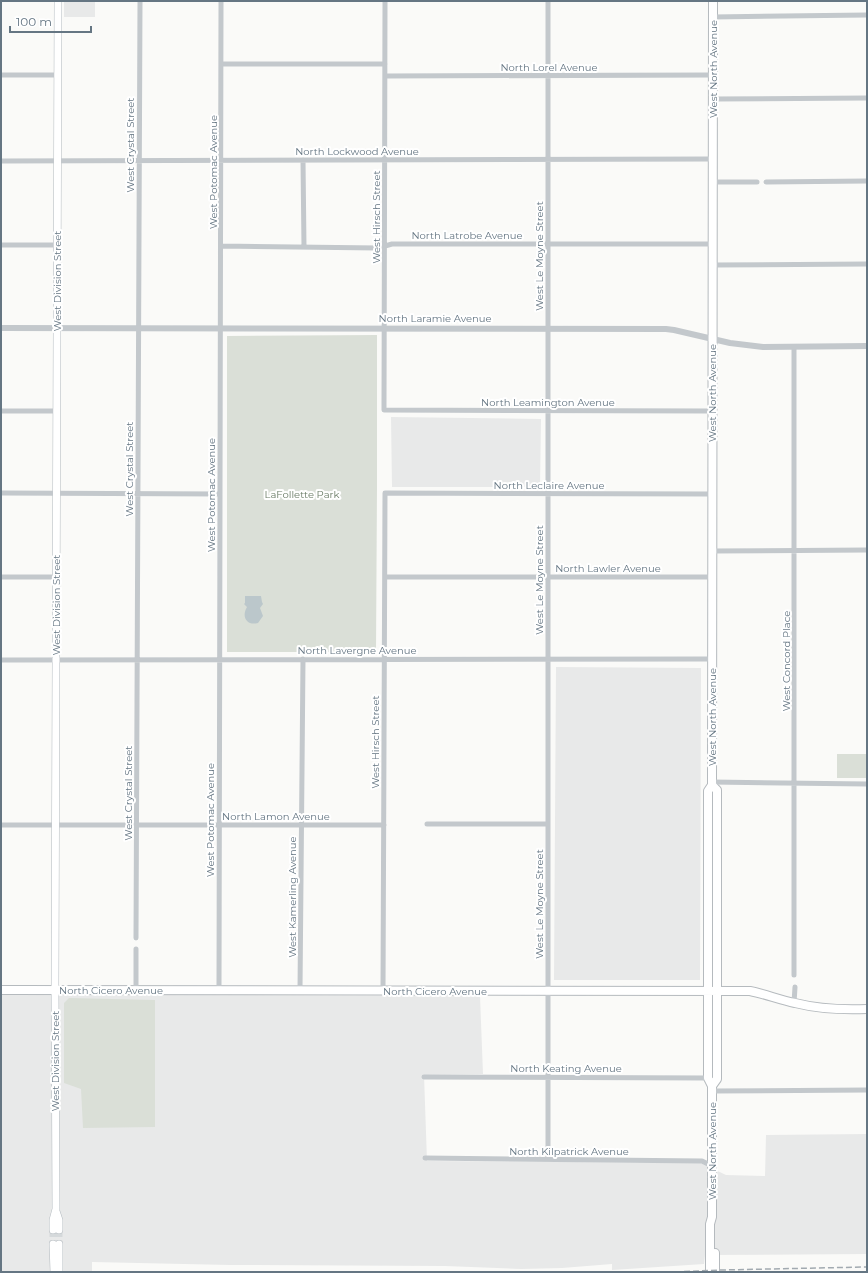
<svg xmlns="http://www.w3.org/2000/svg" width="868" height="1273" viewBox="0 0 868 1273" font-family="Montserrat,sans-serif">
  <rect width="100%" height="100%" fill="#fafaf8"/>
  <!-- built -->
  <path fill="#e8e9e9" d="M64,1H95V17H64Z
    M391,417L541,419L540,487H392Z
    M556,667L701,668L700,980H554Z
    M1,994L480,996L483,1074L424,1075L427,1161L701,1163L726,1175L765,1176L766,1135L867,1134V1254L705,1255L704,1264L612,1270V1264L562,1268L521,1269L445,1266L230,1265L92,1262V1272H1Z"/>
  <!-- green -->
  <path fill="#dadfd7" d="M377,335V487L376,652H227V336Z
    M837,754H867V778H837Z
    M69,998L155,1000V1127L83,1128L81,1089L64,1083V1003Z"/>
  <!-- water -->
  <path fill="#bbc7cb" d="M245,596H261L262,602L263,604L260,608L263,616L258,623C247,626 241,617 247,607L244,604L245,603Z"/>
  <g fill="none" stroke-linecap="round" stroke-linejoin="round">
    <!-- secondary-tunnel -->
    <path stroke="#d5d9db" stroke-width="7" stroke-dasharray="7 3.5" stroke-linecap="butt" d="M53,1230V1244
      M59,1230V1244"/>
    <defs>
      <path id="secondary" d="M56,1211L59,1220V1230
        M53,1230V1220L56,1209L55,990L58,1
        M53,1244L54,1272
        M59,1244V1272"/>
      <path id="primary" d="M1,990L750,991C765,994 780,1000 795,1003C819,1009 843,1010 867,1009
        M712,1086L717,1079V790L712,785
        M715,1253V1272
        M710,1272V1224L712,1217V1086L708,1078V791L712,785V782L713,1"/>
    </defs>
    <!-- secondary casing -->
    <use href="#secondary" stroke="#b3babf" stroke-width="8"/>
    <!-- primary casing -->
    <use href="#primary" stroke="#b5babe" stroke-width="10"/>
    <!-- minor -->
    <path stroke="#c3c8cc" stroke-width="5" d="M385,1L384,410L712,411
      M713,17L867,15
      M221,64H385
      M1,75H58
      M385,76L713,75
      M713,99L867,98
      M303,160L304,247
      M1,161L713,159
      M713,182H757
      M766,182L867,181
      M1,245H57
      M222,246L378,248L392,244H713
      M713,265L867,264
      M1,411H57
      M1,493L220,494
      M712,551L867,550
      M1,577H56
      M385,577H712
      M1,660L712,659
      M712,782L867,784
      M427,824H548
      M1,825H384
      M136,938L140,1
      M136,949V990
      M794,975V347
      M219,990L221,1
      M300,990L303,659
      M383,991L385,493L712,494
      M794,1003L795,987
      M424,1077L708,1078
      M712,1091L867,1090
      M425,1158L702,1161L712,1166
      M548,1159V1"/>
    <!-- tertiary -->
    <path stroke="#c3c8cc" stroke-width="6" d="M1,328L666,329L674,330L730,343L763,347L867,346"/>
    <!-- secondary -->
    <use href="#secondary" stroke="#fff" stroke-width="7"/>
    <!-- primary -->
    <use href="#primary" stroke="#fff" stroke-width="8"/>
    <!-- rail -->
    <path stroke="#a2aab0" stroke-width="1.5" stroke-dasharray="6 3" stroke-linecap="butt" d="M675,1272L720,1270L867,1267"/>
  </g>
  <g text-anchor="middle" stroke-width="4" stroke-linejoin="round" paint-order="stroke">
    <!-- street labels -->
    <g font-size="10" fill="#657683" stroke="#fff">
      <text x="549" y="71">North Lorel Avenue</text>
      <text transform="translate(713 69) rotate(-90)" y="4">West North Avenue</text>
      <text transform="translate(130 145) rotate(-90)" y="4">West Crystal Street</text>
      <text x="357" y="155">North Lockwood Avenue</text>
      <text transform="translate(213 172) rotate(-90)" y="4">West Potomac Avenue</text>
      <text transform="translate(376 217) rotate(-90)" y="4">West Hirsch Street</text>
      <text x="467" y="239">North Latrobe Avenue</text>
      <text transform="translate(539 256) rotate(-90)" y="4">West Le Moyne Street</text>
      <text transform="translate(57 281) rotate(-90)" y="4">West Division Street</text>
      <text x="435" y="322">North Laramie Avenue</text>
      <text transform="translate(712 393) rotate(-90)" y="4">West North Avenue</text>
      <text x="548" y="406">North Leamington Avenue</text>
      <text transform="translate(129 469) rotate(-90)" y="4">West Crystal Street</text>
      <text x="549" y="489">North Leclaire Avenue</text>
      <text transform="translate(211 495) rotate(-90)" y="4">West Potomac Avenue</text>
      <text x="608" y="572">North Lawler Avenue</text>
      <text transform="translate(539 580) rotate(-90)" y="4">West Le Moyne Street</text>
      <text transform="translate(56 605) rotate(-90)" y="4">West Division Street</text>
      <text x="357" y="654">North Lavergne Avenue</text>
      <text transform="translate(786 661) rotate(-90)" y="4">West Concord Place</text>
      <text transform="translate(712 717) rotate(-90)" y="4">West North Avenue</text>
      <text transform="translate(375 742) rotate(-90)" y="4">West Hirsch Street</text>
      <text transform="translate(128 793) rotate(-90)" y="4">West Crystal Street</text>
      <text x="276" y="820">North Lamon Avenue</text>
      <text transform="translate(210 820) rotate(-90)" y="4">West Potomac Avenue</text>
      <text transform="translate(292 897) rotate(-90)" y="4">West Kamerling Avenue</text>
      <text transform="translate(539 904) rotate(-90)" y="4">West Le Moyne Street</text>
      <text x="111" y="994">North Cicero Avenue</text>
      <text x="435" y="995">North Cicero Avenue</text>
      <text transform="translate(55 1061) rotate(-90)" y="4">West Division Street</text>
      <text x="566" y="1072">North Keating Avenue</text>
      <text x="569" y="1155">North Kilpatrick Avenue</text>
      <text transform="translate(712 1151) rotate(-90)" y="4">West North Avenue</text>
    </g>
    <!-- park labels -->
    <g font-size="10" fill="#687a64" stroke="#fff">
      <text x="302" y="498">LaFollette Park</text>
    </g>
  </g>
  <!-- border -->
  <rect width="868" height="1273" fill="none" stroke="#657683" stroke-width="4"/>
  <!-- scale -->
  <path d="M10 26v6h81v-6" fill="none" stroke="#657683" stroke-width="2"/>
  <text x="16" y="26" font-size="12" fill="#657683" stroke="#ffffff" stroke-width="3" paint-order="stroke">100 m</text>
</svg>
